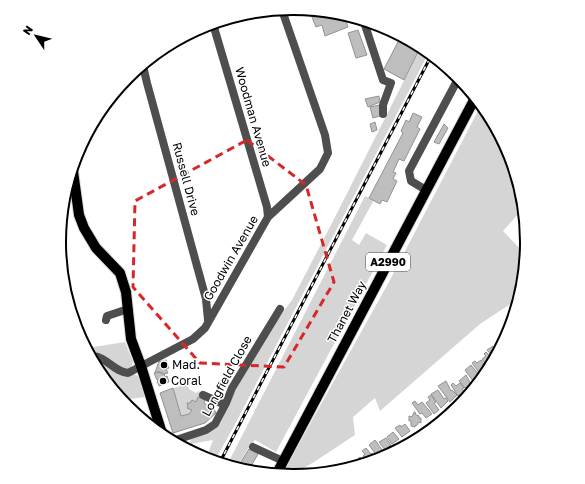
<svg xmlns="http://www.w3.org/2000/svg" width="585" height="484" viewBox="0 0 585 484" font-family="'Golos Text',sans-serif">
  <rect width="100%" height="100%" fill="#fff"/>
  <!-- green -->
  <path fill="#d5d5d5" d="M419,51L427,56L232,430L215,460L206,459L213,440L190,444L191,438L211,430L221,422L240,380L270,330L292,300L331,225Z
    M479,109L509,153L520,212L503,231L524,253L515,301L480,324L380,411L375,398L353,417L355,435L314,462L290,476L286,475L285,469L390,280Z
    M365,196L374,200L352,240L359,245L366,233L387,245L276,452L255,440L249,447L238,465L228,463Z
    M125,342L133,362L130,370H125L92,354L87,348Z
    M94,359L132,374C142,374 143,389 145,397L122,400Z
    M187,384L189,389L196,393L198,391L202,393L196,402L192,400L190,403H187L188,406L187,408L192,410L189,414L181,416L173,388Z"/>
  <!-- building -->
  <path fill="#bebebe" stroke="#929292" d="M310,12L345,18L348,27L325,36L322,25L316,27Z
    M358,30L367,55L356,58L348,33Z
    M399,40L407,44L408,43L419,50L404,80L384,69Z
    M379,96L380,102L368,107L365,99Z
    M380,105V116L373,118L370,107Z
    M413,113L422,117L417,127L420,129L404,161L399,159L393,172L396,173L393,179L397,181L387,202L382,200L380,204L369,198L403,133L401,131L406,120L409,122Z
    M375,122L377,130L372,132L370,124Z
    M444,124L448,128L439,144L434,142Z
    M493,346L496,351L492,356L487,350Z
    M486,352L491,357L487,363V362L485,363L482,359L486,356L484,354Z
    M166,360L169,368L166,369L161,367L158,362Z
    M481,360L484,364L482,365L484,368L480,374L472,363L475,361L477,363Z
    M158,364L161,367L166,369L168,373L164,374L159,372L155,373Z
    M471,365L479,375L476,380L473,381L465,370Z
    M159,372L164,374L165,377L157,380L154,373Z
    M466,375L471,384L465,388L459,381Z
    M167,376L169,382L159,386L157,381Z
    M446,381L451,391L452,390L457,395L450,402L438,386Z
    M453,383L456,386L460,383L464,388L462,389L464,391L463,393L459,396H458L451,385Z
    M173,388L181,416L189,414L192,410L187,408L188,406L187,403H190L192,400L196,402L198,397L205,400L204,403L214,409L216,413L205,423L173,433L160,393Z
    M438,390L444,399L446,398L448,401L441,408L431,394Z
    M431,395L436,402L434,403L439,410L434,414L426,403L430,400L428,397Z
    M415,401L418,405L422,402L423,403L432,414L426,418L422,413L420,414L412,403Z
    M414,412H415L416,415L419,416V418H421V423L418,422V424L416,426L415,425V427L411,426V421H409V416L412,417Z
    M405,424L410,431L402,437L395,428L400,425L401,427Z
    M393,432L399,439L392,444L387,437Z
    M386,438L391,445L385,450L379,442Z
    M375,440L383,451L377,456L369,445Z
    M366,448L371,454L372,453L375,457L370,461H367L363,456L365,454L362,451Z
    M249,449L258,454L250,468L239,465Z
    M360,457L362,460L364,458L366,461L356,463L355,461Z"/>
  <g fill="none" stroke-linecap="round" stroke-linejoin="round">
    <defs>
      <path id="major" d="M73,171L79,215L84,228L96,248L120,273L126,292L131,339L141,366L161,430
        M277,473L474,100"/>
    </defs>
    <!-- major casing -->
    <use href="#major" stroke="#dbdbdb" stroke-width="12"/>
    <!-- minor -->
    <path stroke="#4e4e4e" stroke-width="8" d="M364,22L383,80L391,83L383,105V114
      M213,24L267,207L268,217
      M143,66L147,83L206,299L208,320
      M426,190L411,181L409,171L458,79
      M106,320L107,316L128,309
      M93,356C107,357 114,372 128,373L193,339L205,328L268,217L320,169L328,153L325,135L282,10
      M203,395L225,405
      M176,440L206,430L215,424L226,403L232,388L280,309
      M253,447L283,461"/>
    <!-- major -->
    <use href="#major" stroke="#000" stroke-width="10"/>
    <defs>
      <path id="rail" d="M220,462L430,58"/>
    </defs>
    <!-- rail casing -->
    <use href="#rail" stroke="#000" stroke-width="3"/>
    <!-- rail -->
    <use href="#rail" stroke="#fff" stroke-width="1.5" stroke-dasharray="4.5" stroke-linecap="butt"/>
  </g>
  <!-- marked area -->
  <path fill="none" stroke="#d62828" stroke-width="3" stroke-dasharray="8 5" stroke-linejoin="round" d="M247,140L306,185L334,282L284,367L200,363L133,287L135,201Z"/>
  <!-- markers -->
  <g fill="#000" stroke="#fff" stroke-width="1.5">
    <circle cx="164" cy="365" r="4"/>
    <circle cx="163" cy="381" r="4"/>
  </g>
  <g text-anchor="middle" stroke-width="3" stroke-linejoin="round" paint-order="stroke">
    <!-- shield labels -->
    <rect fill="#fff" stroke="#4c4c4c" stroke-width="1" x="366" y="253" width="44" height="18" rx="3"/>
    <g font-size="11" font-weight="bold" fill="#000">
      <text x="388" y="266">A2990</text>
    </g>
    <!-- street labels -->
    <g font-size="12" fill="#000" stroke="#fff">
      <text transform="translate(253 117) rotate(74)" y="4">Woodman Avenue</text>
      <text transform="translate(186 179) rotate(75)" y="4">Russell Drive</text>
      <text transform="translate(231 258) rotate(-60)" y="4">Goodwin Avenue</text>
      <text transform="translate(347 312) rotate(-62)" y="4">Thanet Way</text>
      <text transform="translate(227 376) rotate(-61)" y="4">Longfield Close</text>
    </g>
    <!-- poi labels -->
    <g font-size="12" fill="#000" stroke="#fff" text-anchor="start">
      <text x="172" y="369">Mad.</text>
      <text x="171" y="385">Coral</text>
    </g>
  </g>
  <!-- crop -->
  <path d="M0 0H585V484H0ZM66 242a227 227 0 1 1 454 0a227 227 0 1 1-454 0Z" fill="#fff" fill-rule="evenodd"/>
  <path fill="none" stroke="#000" stroke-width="2" d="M66 242a227 227 0 1 1 454 0a227 227 0 1 1-454 0Z"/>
  <!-- north arrow -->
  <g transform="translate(36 36) rotate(305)" stroke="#ffffff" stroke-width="3" paint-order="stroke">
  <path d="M0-3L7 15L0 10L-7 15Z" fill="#000000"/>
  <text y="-6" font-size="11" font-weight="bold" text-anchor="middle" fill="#000000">N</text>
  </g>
</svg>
